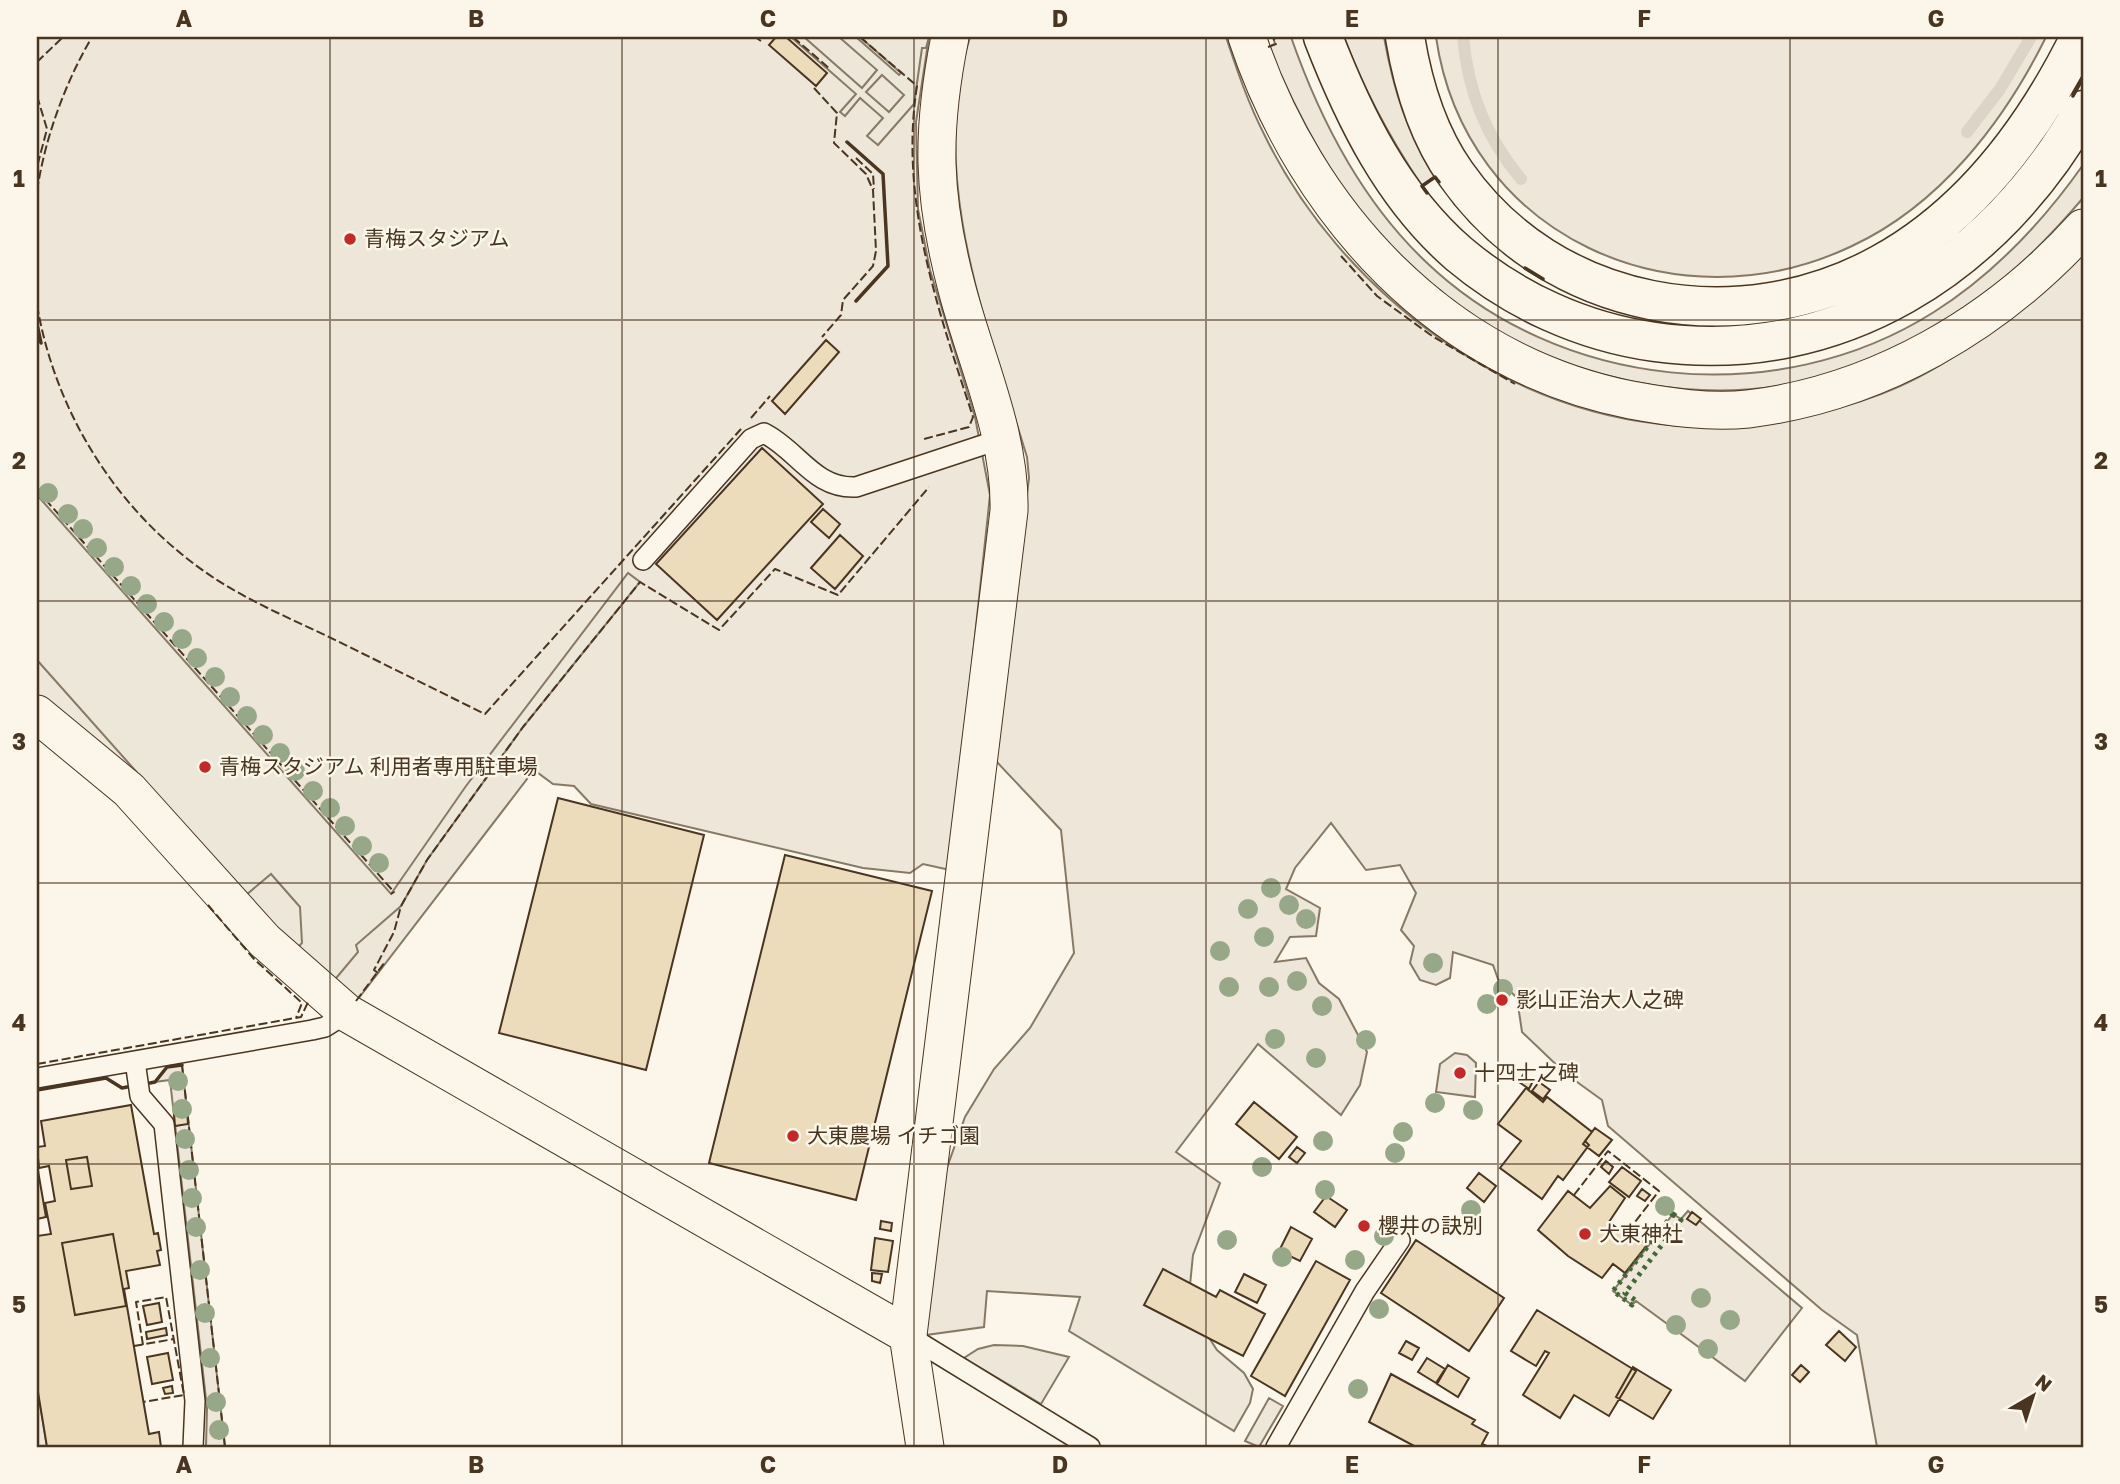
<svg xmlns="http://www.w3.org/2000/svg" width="2120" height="1484" viewBox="0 0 2120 1484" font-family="'Golos Text','Noto Sans JP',sans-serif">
  <rect width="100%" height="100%" fill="#fbf6e9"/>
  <!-- green -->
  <path fill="#ede6d9" stroke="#887966" stroke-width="2" d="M37,37H929L916,122L918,209L930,270L975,417L990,495L950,870L923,864L910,873L863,868L591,804L574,786L553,784L534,770L355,1003L37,697Z
    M970,37H1226C1237,70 1248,103 1264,134C1341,293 1510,420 1690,426C1708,427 1727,424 1745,422C1799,418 1848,409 1898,387C1969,356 2025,302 2083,252V1447H1877L1857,1335L1822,1310L1608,1126L1602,1100L1566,1074L1522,1032L1517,998L1498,979L1493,965L1453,952L1450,978L1436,985L1420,980L1410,963L1414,946L1401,930L1416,893L1400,865L1366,870L1331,823L1295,868L1286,889L1320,908L1316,936L1290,937L1275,962L1306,958L1319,983L1339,999L1367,1052L1360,1085L1341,1115L1258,1044L1176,1152L1220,1183L1193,1255L1188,1305L1217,1350L1244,1373L1253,1389L1250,1403L1234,1431L1069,1331L1080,1297L987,1291L984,1327L926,1335L943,1179L965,1117L994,1069L1030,1028L1074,953L1061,830L995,760L1029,478L1027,457C987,325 927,175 970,37Z
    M1273,37H1291C1320,120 1361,200 1425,261C1559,390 1776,412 1934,312C1994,274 2042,223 2083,165V198C2044,244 1998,289 1946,322C1932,331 1915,337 1899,345C1866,361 1832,376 1795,383C1648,412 1490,354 1388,245C1334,186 1300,119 1268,47L1275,44Z
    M1344,37H1384C1393,87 1407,134 1435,177L1422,186C1390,138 1364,91 1344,37Z
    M1436,37H2046C2004,122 1940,205 1852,246C1676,330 1465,237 1436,37Z
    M1455,1053L1467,1055L1476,1063L1475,1097L1436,1092L1440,1064Z
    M182,1065L225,1447H206L207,1408L170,1080L155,1082L167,1067Z
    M1688,1211L1802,1308L1745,1381L1636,1301L1632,1305L1613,1291L1673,1214L1681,1219Z
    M994,1345L1023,1346L1069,1357L1041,1404L964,1358L978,1349Z
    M37,1386L47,1447H37Z
    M1269,1398L1283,1406L1259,1447L1245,1441Z"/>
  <!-- parking -->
  <path fill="#ede7d9" stroke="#887966" stroke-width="2" fill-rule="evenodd" d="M791,37H804L862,88L877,70L839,37H856L899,75L901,73L860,37H929L926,48H922L914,104L878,145L867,136L883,118L860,98L845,116L840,112L856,94ZM882,75L904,95L889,112L866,92Z
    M37,495L391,894L466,786L628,573L640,582L523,727L427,860L401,906L356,945L358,952L332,983L295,951L302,943L300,907L271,874L246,895L37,660Z"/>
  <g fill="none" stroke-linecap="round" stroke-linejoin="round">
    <!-- stream -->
    <path stroke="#dcd4c6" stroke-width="12" d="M1463,37C1468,92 1486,137 1521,179
      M1967,132L2000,89L2031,37"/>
  </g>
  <!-- building -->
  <path fill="#ecdcbc" stroke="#4a3520" stroke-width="2" d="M776,37H786L827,73L816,86L769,45Z
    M826,340L839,352L785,414L772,401Z
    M762,448L823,504L717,620L656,564Z
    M823,509L840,524L829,538L811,522Z
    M840,535L863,556L835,589L811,568Z
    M558,798L704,835L646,1070L499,1033Z
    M785,855L932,891L856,1200L709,1163Z
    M1523,1075L1533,1081L1529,1089L1519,1082Z
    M1539,1082L1550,1090L1543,1099L1532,1091Z
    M1526,1088L1543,1102L1547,1097L1592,1132L1585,1141L1589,1145L1563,1180L1558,1176L1542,1199L1500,1168L1521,1141L1498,1124Z
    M1254,1102L1297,1137L1279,1159L1236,1124Z
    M131,1105L154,1234L158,1233L161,1250L157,1251L160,1265L126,1271L129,1288L124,1289L149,1434L159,1432L161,1447H47L37,1386V1236L51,1234L45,1203L55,1201L49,1166L39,1168L37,1147L45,1146L41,1121Z
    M187,1111L188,1124L175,1126L174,1113Z
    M1595,1128L1612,1140L1599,1156L1583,1144Z
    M1297,1147L1305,1153L1297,1163L1289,1157Z
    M87,1157L92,1186L71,1189L66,1160Z
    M1606,1161L1613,1167L1609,1174L1601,1167Z
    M37,1165L46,1217L37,1219Z
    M1622,1167L1641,1181L1629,1197L1609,1182Z
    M1479,1173L1496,1186L1484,1202L1467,1188Z
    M1610,1186L1625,1198L1609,1222L1622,1232L1625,1228L1647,1245L1625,1273L1613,1264L1602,1278L1568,1256L1538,1230L1568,1191L1590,1208Z
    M1642,1189L1650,1195L1645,1201L1637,1196Z
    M1326,1196L1347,1210L1335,1227L1314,1212Z
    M1692,1212L1701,1219L1696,1225L1687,1219Z
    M881,1221L892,1223L891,1231L880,1229Z
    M1291,1227L1312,1239L1300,1261L1279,1251Z
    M113,1234L126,1306L75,1315L62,1243Z
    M875,1238L893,1241L888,1272L871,1270Z
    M1416,1240L1504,1298L1469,1351L1381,1293Z
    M1316,1261L1350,1280L1285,1396L1251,1376Z
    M1163,1269L1216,1297L1220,1290L1265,1314L1243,1356L1144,1305Z
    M872,1273L882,1274L880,1283L872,1281Z
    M1244,1274L1266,1285L1257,1303L1235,1292Z
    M159,1303L162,1322L147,1325L143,1306Z
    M1537,1310L1636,1371L1609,1416L1574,1395L1560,1418L1523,1395L1549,1353L1545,1351L1536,1366L1511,1351Z
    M166,1328L167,1335L147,1339L146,1332Z
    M1839,1331L1856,1347L1845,1361L1826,1345Z
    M1406,1341L1419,1348L1412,1360L1399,1353Z
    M168,1353L173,1380L152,1384L147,1357Z
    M1427,1358L1445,1369L1436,1383L1418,1372Z
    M1448,1365L1469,1378L1458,1397L1437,1384Z
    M1801,1365L1809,1372L1800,1382L1792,1375Z
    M1633,1367L1671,1390L1653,1419L1616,1397Z
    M1391,1374L1475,1420L1472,1424L1488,1433L1482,1444L1489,1447H1416L1369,1422Z
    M172,1386L173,1393L165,1394L163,1388Z"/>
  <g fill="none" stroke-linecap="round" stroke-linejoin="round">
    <defs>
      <path id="service" d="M643,560L751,439L764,433C798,450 814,489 856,487L1001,439
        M135,1061L140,1096L164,1124L195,1401L193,1447
        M37,1078L312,1030L325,1027L347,1013
        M909,1336L1090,1447
        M1276,1447L1365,1291L1400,1240"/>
      <path id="minor" d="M1247,37C1306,214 1443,363 1631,400C1669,407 1709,413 1748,409C1878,393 1996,324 2083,228
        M37,714L129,790L265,941L347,1013L908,1335
        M925,1447L908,1335L1009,511C1011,435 976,362 957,289C932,195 931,132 950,37"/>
      <path id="motorway" d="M1323,37C1354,117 1393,197 1459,254C1515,301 1583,332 1655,342C1838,367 1994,267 2083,110
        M1405,37C1413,86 1427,133 1456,174C1552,311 1738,343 1881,264C1972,214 2035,128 2080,37"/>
    </defs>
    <!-- service casing -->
    <use href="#service" stroke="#4a3520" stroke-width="22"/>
    <!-- minor casing -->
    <use href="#minor" stroke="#4a3520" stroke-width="39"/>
    <!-- motorway casing -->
    <use href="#motorway" stroke="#4a3520" stroke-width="41"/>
    <!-- service -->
    <use href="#service" stroke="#fbf6e9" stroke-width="19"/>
    <!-- minor -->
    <use href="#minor" stroke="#fbf6e9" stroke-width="37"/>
    <!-- motorway -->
    <use href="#motorway" stroke="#fbf6e9" stroke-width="38"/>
    <!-- hedge -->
    <path stroke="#436837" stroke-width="5" stroke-dasharray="3.5 5" stroke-linecap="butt" d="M1673,1214L1681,1220L1625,1293L1635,1300L1632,1305L1613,1291Z"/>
    <!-- fence -->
    <path stroke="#4a3520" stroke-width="2" stroke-dasharray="9 3.5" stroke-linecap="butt" d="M755,37L761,41
      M793,37L830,69
      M860,37L917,86C899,201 938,309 973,417L969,427L924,439
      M1268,47L1276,44L1273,37
      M37,62L63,37
      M814,88L837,113L834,143L866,174L873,190L876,251L873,266L843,300L841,315L822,337
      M37,96L47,129L37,167
      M856,158L873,174L874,189
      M37,191C45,138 65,83 92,37
      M1341,256L1377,296L1432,336L1515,384
      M37,305C56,416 120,516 214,578C249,601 289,618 327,636C380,662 432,688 485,714L741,429
      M751,418L770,396
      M37,490L394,892L391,894
      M208,905L254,959L302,1003L296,1018
      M378,973L374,970L394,932L401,906L427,860L523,727L640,582L719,630L775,569L838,595L929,487
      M356,1001L385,962
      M37,1064L301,1017L309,1000
      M182,1065L225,1447
      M1574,1195L1608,1151L1659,1191L1628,1231
      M143,1345L136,1302L166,1297L184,1395L143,1402
      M134,1346L174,1339"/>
    <!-- wall -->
    <path stroke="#4a3520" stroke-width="3.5" d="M2073,96L2083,78
      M847,142L883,174L888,266L856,301
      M1427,193L1422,186L1435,177L1439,182
      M1525,268L1543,279
      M37,324L41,343
      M150,1083L155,1082L167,1067L182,1065
      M37,1090L106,1078L122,1088L127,1087"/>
  </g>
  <!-- trees -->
  <g fill="#96a887">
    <circle cx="48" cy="493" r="10"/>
    <circle cx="68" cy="514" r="10"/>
    <circle cx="83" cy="529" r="10"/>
    <circle cx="97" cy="548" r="10"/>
    <circle cx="114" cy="567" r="10"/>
    <circle cx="131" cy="586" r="10"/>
    <circle cx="147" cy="604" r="10"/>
    <circle cx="164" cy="622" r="10"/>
    <circle cx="182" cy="639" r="10"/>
    <circle cx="197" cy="658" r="10"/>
    <circle cx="215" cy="677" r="10"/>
    <circle cx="230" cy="697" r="10"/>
    <circle cx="247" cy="716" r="10"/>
    <circle cx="263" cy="735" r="10"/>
    <circle cx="280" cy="753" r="10"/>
    <circle cx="295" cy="771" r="10"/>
    <circle cx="313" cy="791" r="10"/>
    <circle cx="330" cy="808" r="10"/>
    <circle cx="345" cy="826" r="10"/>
    <circle cx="362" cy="846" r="10"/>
    <circle cx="379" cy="863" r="10"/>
    <circle cx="1271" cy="888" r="10"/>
    <circle cx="1289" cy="905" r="10"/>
    <circle cx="1248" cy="909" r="10"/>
    <circle cx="1306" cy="919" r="10"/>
    <circle cx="1264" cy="937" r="10"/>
    <circle cx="1220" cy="951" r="10"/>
    <circle cx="1433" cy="963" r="10"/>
    <circle cx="1297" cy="981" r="10"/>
    <circle cx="1229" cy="987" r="10"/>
    <circle cx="1269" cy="987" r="10"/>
    <circle cx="1503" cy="989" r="10"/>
    <circle cx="1487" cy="1004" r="10"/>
    <circle cx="1322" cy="1006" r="10"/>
    <circle cx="1275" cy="1039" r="10"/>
    <circle cx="1366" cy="1040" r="10"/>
    <circle cx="1316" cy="1058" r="10"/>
    <circle cx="178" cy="1081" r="10"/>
    <circle cx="1435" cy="1103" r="10"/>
    <circle cx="182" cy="1109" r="10"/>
    <circle cx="1473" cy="1110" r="10"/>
    <circle cx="1403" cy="1132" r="10"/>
    <circle cx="185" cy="1139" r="10"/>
    <circle cx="1323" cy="1141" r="10"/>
    <circle cx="1395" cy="1153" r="10"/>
    <circle cx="1262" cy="1167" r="10"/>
    <circle cx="189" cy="1170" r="10"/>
    <circle cx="1325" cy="1190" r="10"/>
    <circle cx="192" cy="1198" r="10"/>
    <circle cx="1665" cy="1206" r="10"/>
    <circle cx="1471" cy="1210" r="10"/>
    <circle cx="196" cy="1227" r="10"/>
    <circle cx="1384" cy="1236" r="10"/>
    <circle cx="1227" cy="1240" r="10"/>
    <circle cx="1282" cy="1257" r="10"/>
    <circle cx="1355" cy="1260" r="10"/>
    <circle cx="200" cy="1270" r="10"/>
    <circle cx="1701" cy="1298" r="10"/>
    <circle cx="1379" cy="1309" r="10"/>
    <circle cx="205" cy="1313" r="10"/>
    <circle cx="1730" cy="1320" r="10"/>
    <circle cx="1676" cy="1325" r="10"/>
    <circle cx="1708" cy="1349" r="10"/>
    <circle cx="210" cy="1358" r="10"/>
    <circle cx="1358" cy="1389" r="10"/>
    <circle cx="216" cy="1402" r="10"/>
    <circle cx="219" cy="1430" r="10"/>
  </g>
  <!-- grid -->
  <path fill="none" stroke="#4a3520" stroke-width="2" stroke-opacity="0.55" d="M330,37V1447M622,37V1447M914,37V1447M1206,37V1447M1498,37V1447M1790,37V1447M37,320H2083M37,601H2083M37,883H2083M37,1164H2083"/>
  <!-- markers -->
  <g fill="#c62828" stroke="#fbf6e9" stroke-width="2.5">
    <circle cx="350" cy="239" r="7"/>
    <circle cx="205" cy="767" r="7"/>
    <circle cx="1502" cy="1000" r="7"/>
    <circle cx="1460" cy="1073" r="7"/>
    <circle cx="793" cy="1136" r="7"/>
    <circle cx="1364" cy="1226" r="7"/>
    <circle cx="1585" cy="1234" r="7"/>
  </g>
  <g text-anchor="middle" stroke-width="5" stroke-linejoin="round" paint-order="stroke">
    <!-- poi labels -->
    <g font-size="21" fill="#4a3520" stroke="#fbf6e9" text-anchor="start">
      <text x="364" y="246">青梅スタジアム</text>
      <text x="219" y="774">青梅スタジアム 利用者専用駐車場</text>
      <text x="1516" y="1007">影山正治大人之碑</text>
      <text x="1474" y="1080">十四士之碑</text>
      <text x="807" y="1143">大東農場 イチゴ園</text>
      <text x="1378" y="1233">櫻井の訣別</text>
      <text x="1599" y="1241">大東神社</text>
    </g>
  </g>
  <!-- border -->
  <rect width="2120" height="1484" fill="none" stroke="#fbf6e9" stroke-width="77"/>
  <!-- north arrow -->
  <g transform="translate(2033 1396) rotate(39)" stroke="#fbf6e9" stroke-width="5" paint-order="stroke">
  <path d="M0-5L12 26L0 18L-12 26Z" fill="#4a3520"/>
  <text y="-10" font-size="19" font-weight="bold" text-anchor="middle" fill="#4a3520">N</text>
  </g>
  <rect x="38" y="38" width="2044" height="1408" fill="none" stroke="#4a3520" stroke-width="2.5"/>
  <g font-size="23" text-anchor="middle" font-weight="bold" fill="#4a3520">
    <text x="184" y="27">A</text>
    <text x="476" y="27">B</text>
    <text x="768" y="27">C</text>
    <text x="1060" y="27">D</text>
    <text x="1352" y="27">E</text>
    <text x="1644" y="27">F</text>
    <text x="1936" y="27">G</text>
    <text x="19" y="187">1</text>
    <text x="2101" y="187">1</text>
    <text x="19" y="469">2</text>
    <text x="2101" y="469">2</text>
    <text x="19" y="750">3</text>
    <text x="2101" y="750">3</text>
    <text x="19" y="1031">4</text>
    <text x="2101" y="1031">4</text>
    <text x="19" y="1313">5</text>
    <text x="2101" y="1313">5</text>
    <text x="184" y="1473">A</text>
    <text x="476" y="1473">B</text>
    <text x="768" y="1473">C</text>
    <text x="1060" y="1473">D</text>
    <text x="1352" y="1473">E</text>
    <text x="1644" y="1473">F</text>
    <text x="1936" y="1473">G</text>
  </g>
</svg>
